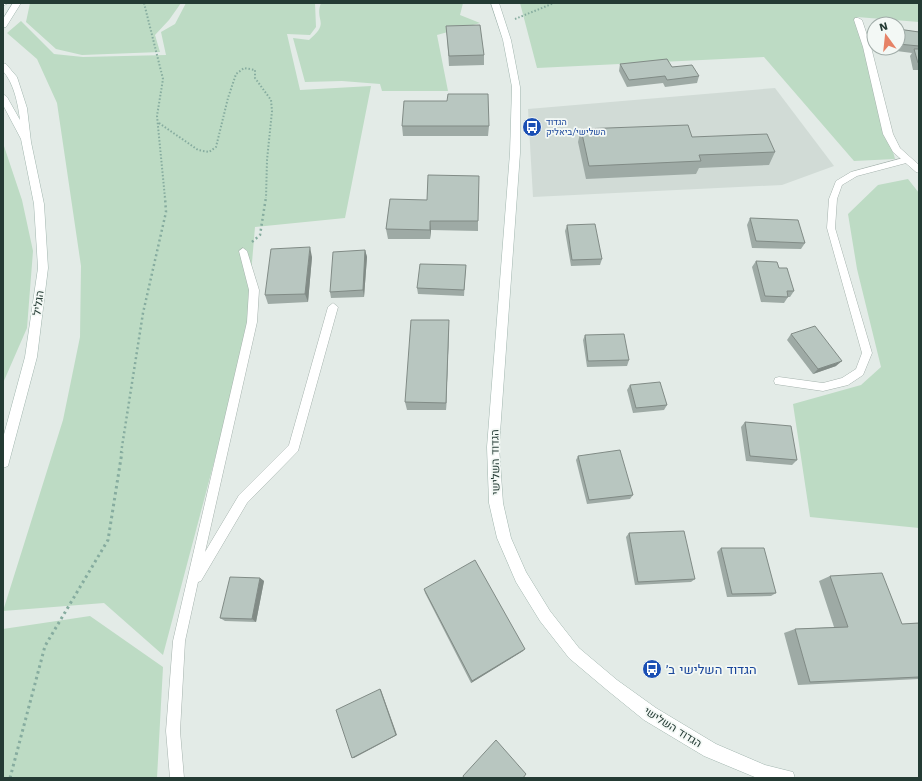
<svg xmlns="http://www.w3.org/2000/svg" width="922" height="781" viewBox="0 0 922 781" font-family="'Work Sans',Heebo,sans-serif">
  <rect width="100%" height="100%" fill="#e3ebe7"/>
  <!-- built -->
  <path fill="#d1dbd6" d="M775,88L834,166L782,185L533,197L528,109Z"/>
  <!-- green -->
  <path fill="#bddbc4" d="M30,3H181L169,20L155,35L160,52L82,55L56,49L26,22Z
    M186,3H315L316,27L310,35L287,34L300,90L371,86L345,218L255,227L245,345L163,655L104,603L3,611L63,420L80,337L81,266L57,103L37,59L7,33L21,21L54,54L83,57L166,55L161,32L175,24Z
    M321,3H463L460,15L480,23L437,35L448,91H382L380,84L342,81L305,82L293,38L309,40C331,22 314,21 321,3Z
    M520,3H919V22L857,17L895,159L854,161L764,57L537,68Z
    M3,143L22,200L33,251L27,328L3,383Z
    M908,179L919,193V528L810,517L793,404L861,385L881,367L857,269L848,214L878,185Z
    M90,616L163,667L157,778H3V629Z"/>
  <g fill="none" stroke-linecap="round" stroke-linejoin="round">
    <defs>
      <path id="lane" d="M907,157L911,160L910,162L857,176L842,185L837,199L835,228L872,353L863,375L848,385L823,391L775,384L774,381L775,378L779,377L823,383L842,378L856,369L862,353L827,228L829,199L836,181L851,172Z
        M243,248L247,251L259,290L257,322L205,552L239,495L289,445L328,307L333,303L338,307L298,451L247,503L201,581L198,582L185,641L180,731L184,778H170L166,731L173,641L247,322L249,290L239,251Z"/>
      <path id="street" d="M855,18H858L862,20L871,47L893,134L900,148L919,165V173L916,172L893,152L883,134L863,47L854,20Z"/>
      <path id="secondary" d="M3,3H8L3,6Z
        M13,3H21L6,27H3V19Z
        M491,3H499L511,40L520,87V153L499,447L503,503L511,538L526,572L550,611L579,648L617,680L656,708L716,744L765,765L793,772L795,778H757L704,756L644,720L607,690L569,658L540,621L516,582L497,538L489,503L487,447L510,153L512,87L503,40Z
        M3,63L6,64L17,77L27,108L31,142L44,204L48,268L37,357L9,462L8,466L3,468V438L25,357L38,268L34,204L21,139L3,105V94L7,97L20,120C18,104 14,83 3,71Z"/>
    </defs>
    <!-- lane casing -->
    <use href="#lane" stroke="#a6b3ae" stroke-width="1"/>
    <!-- street casing -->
    <use href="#street" stroke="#a6b3ae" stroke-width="1"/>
    <!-- secondary casing -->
    <use href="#secondary" stroke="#a2b6af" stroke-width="1"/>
    <!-- path-far2 -->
    <path stroke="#86ac9f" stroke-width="2" stroke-dasharray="1.5 2" stroke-linecap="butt" d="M144,3L163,79L157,116L165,198
      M515,19L554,3
      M159,123L198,150L209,152L216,147L228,98L236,74L244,68L255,70V78L271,100L272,111L267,160L266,198"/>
    <!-- path-far1 -->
    <path stroke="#86ac9f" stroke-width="2.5" stroke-dasharray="2 3" stroke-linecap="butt" d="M252,242L260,235L266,197
      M121,453L143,313L166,212L165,197"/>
    <!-- path -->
    <path stroke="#86ac9f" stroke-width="3" stroke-dasharray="2.5 3.5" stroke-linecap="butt" d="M10,778L45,646L108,540L122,452"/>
    <!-- lane -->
    <use href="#lane" fill="#fff" fill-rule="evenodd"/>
    <!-- street -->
    <use href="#street" fill="#fff" fill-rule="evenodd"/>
    <!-- secondary -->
    <use href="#secondary" fill="#fff" fill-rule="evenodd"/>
  </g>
  <!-- wall -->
  <path fill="#9eaaa5" d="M446,26L484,55V65L449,66L447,36Z
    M898,29L919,32V70H913L910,56L912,53L889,50V48H898Z
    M620,64L672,67L699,76L697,83L665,87L663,83L627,87L619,71Z
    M447,101L489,126L488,136H403L402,126Z
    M581,129L692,137L775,152L769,165L699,168L696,174L586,179L578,142Z
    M390,199L478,221V231L431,230L430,239H388L386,229Z
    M750,218L805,243L801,249L752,248L747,225Z
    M567,225L602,259L600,265L571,266L565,231Z
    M365,250L367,257L364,297L331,298L330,292Z
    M312,257L308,302L268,304L265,295Z
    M756,261L779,268L794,291L790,297H788L784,303L761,302L752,267Z
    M466,265L464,296L418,294L417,288Z
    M449,328L446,410H407L405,402Z
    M791,334L836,366L813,374L787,340Z
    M585,335L629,360L627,366L587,367L583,340Z
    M630,385L667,405L664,410L633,413L627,390Z
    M745,422L797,460L792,465L746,461L741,427Z
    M578,456L633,495L630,499L587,504L576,460Z
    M629,533L695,579L691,582L635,585L626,537Z
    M721,548L776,593L771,596L727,597L717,552Z
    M830,576L902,624L919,623V679L798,685L784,633L795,629L834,627L819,581Z
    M260,578L264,581L256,622L225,621L220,618Z
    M424,589L523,651L471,683L425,593Z"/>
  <!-- shaded-wall -->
  <path fill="#818b86" d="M430,221L431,230L430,239Z
    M310,247L312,257L308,302L305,294Z
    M365,250L367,257L364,297L363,290Z
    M449,320V328L446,410V403Z
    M842,361L836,366L813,374L818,369Z
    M260,578L264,581L256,622L252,619Z
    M525,649L523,651L471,683L472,681Z
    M380,689L381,690L397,735L354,758H352Z"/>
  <!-- building -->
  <path fill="#b8c6c0" stroke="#818b86" d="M480,25L484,55L449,56L446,26Z
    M898,29L919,32V46L898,44Z
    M914,49H919V63H918Z
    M667,59L672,67L692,65L699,76L667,80L665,76L629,80L620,64Z
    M448,94H488L489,126H402L404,101H447Z
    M688,125L692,137L767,134L775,152L699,155L701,161L589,166L581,129Z
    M428,175L479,176L478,221H430V230L386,229L390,199L427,200Z
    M750,218L798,220L805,243L756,241Z
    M595,224L602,259L572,260L567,225Z
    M310,247L305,294L265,295L271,249Z
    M365,250L363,290L330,292L333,252Z
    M756,261L777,262L779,268H787L794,291H787L788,297L765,296Z
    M420,264L466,265L464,290L417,288Z
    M411,320H449L446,403L405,402Z
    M815,326L842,361L818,369L791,334Z
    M624,334L629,360L588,361L585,335Z
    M660,382L667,405L636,408L630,385Z
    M745,422L791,426L797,460L750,456Z
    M620,450L633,495L589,500L578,456Z
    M684,531L695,579L638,582L629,533Z
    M721,548H764L776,593L732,594Z
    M475,560L525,649L472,681L424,589Z
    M882,573L902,624L919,623V677L810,682L795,629L848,627L830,576Z
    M230,577L260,578L252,619L220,618Z
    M380,689L396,735L352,758L336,710Z
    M496,740L526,774L523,778H464L463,776Z"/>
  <!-- icons -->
  <defs>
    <symbol id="bus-disc" viewBox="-11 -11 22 22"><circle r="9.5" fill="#1a4fb4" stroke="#f3f8f5"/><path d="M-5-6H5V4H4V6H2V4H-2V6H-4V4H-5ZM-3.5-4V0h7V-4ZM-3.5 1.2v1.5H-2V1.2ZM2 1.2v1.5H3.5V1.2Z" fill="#fff"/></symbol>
  </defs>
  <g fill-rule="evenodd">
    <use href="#bus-disc" x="521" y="116" width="22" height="22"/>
    <use href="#bus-disc" x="641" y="658" width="22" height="22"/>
  </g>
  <g text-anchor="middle" stroke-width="3.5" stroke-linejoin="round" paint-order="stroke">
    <!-- far-transit labels -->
    <g font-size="9" fill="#164399" stroke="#f3f8f5" text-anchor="start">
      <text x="546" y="125">הגדוד<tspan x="546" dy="10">השלישי/ביאליק</tspan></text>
    </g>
    <!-- street labels -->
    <g font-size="11" fill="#243b34" stroke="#f3f8f5">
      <text transform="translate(38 303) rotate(-82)" y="4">הגליל</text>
      <text transform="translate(495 462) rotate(-91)" y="4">הגדוד השלישי</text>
      <text transform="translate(673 727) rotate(32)" y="4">הגדוד השלישי</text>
    </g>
    <!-- near-transit labels -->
    <g font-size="13" fill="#164399" stroke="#f3f8f5" text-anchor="start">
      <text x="666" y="674">הגדוד השלישי ב׳</text>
    </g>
  </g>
  <!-- border -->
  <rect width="922" height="781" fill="none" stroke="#243b34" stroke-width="8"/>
  <!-- north arrow -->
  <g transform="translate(886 36) rotate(345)"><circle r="19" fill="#f3f8f5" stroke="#a0aca8"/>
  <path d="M0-3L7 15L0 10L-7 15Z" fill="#e68266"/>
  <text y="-6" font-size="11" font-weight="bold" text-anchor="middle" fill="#243b34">N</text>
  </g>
</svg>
